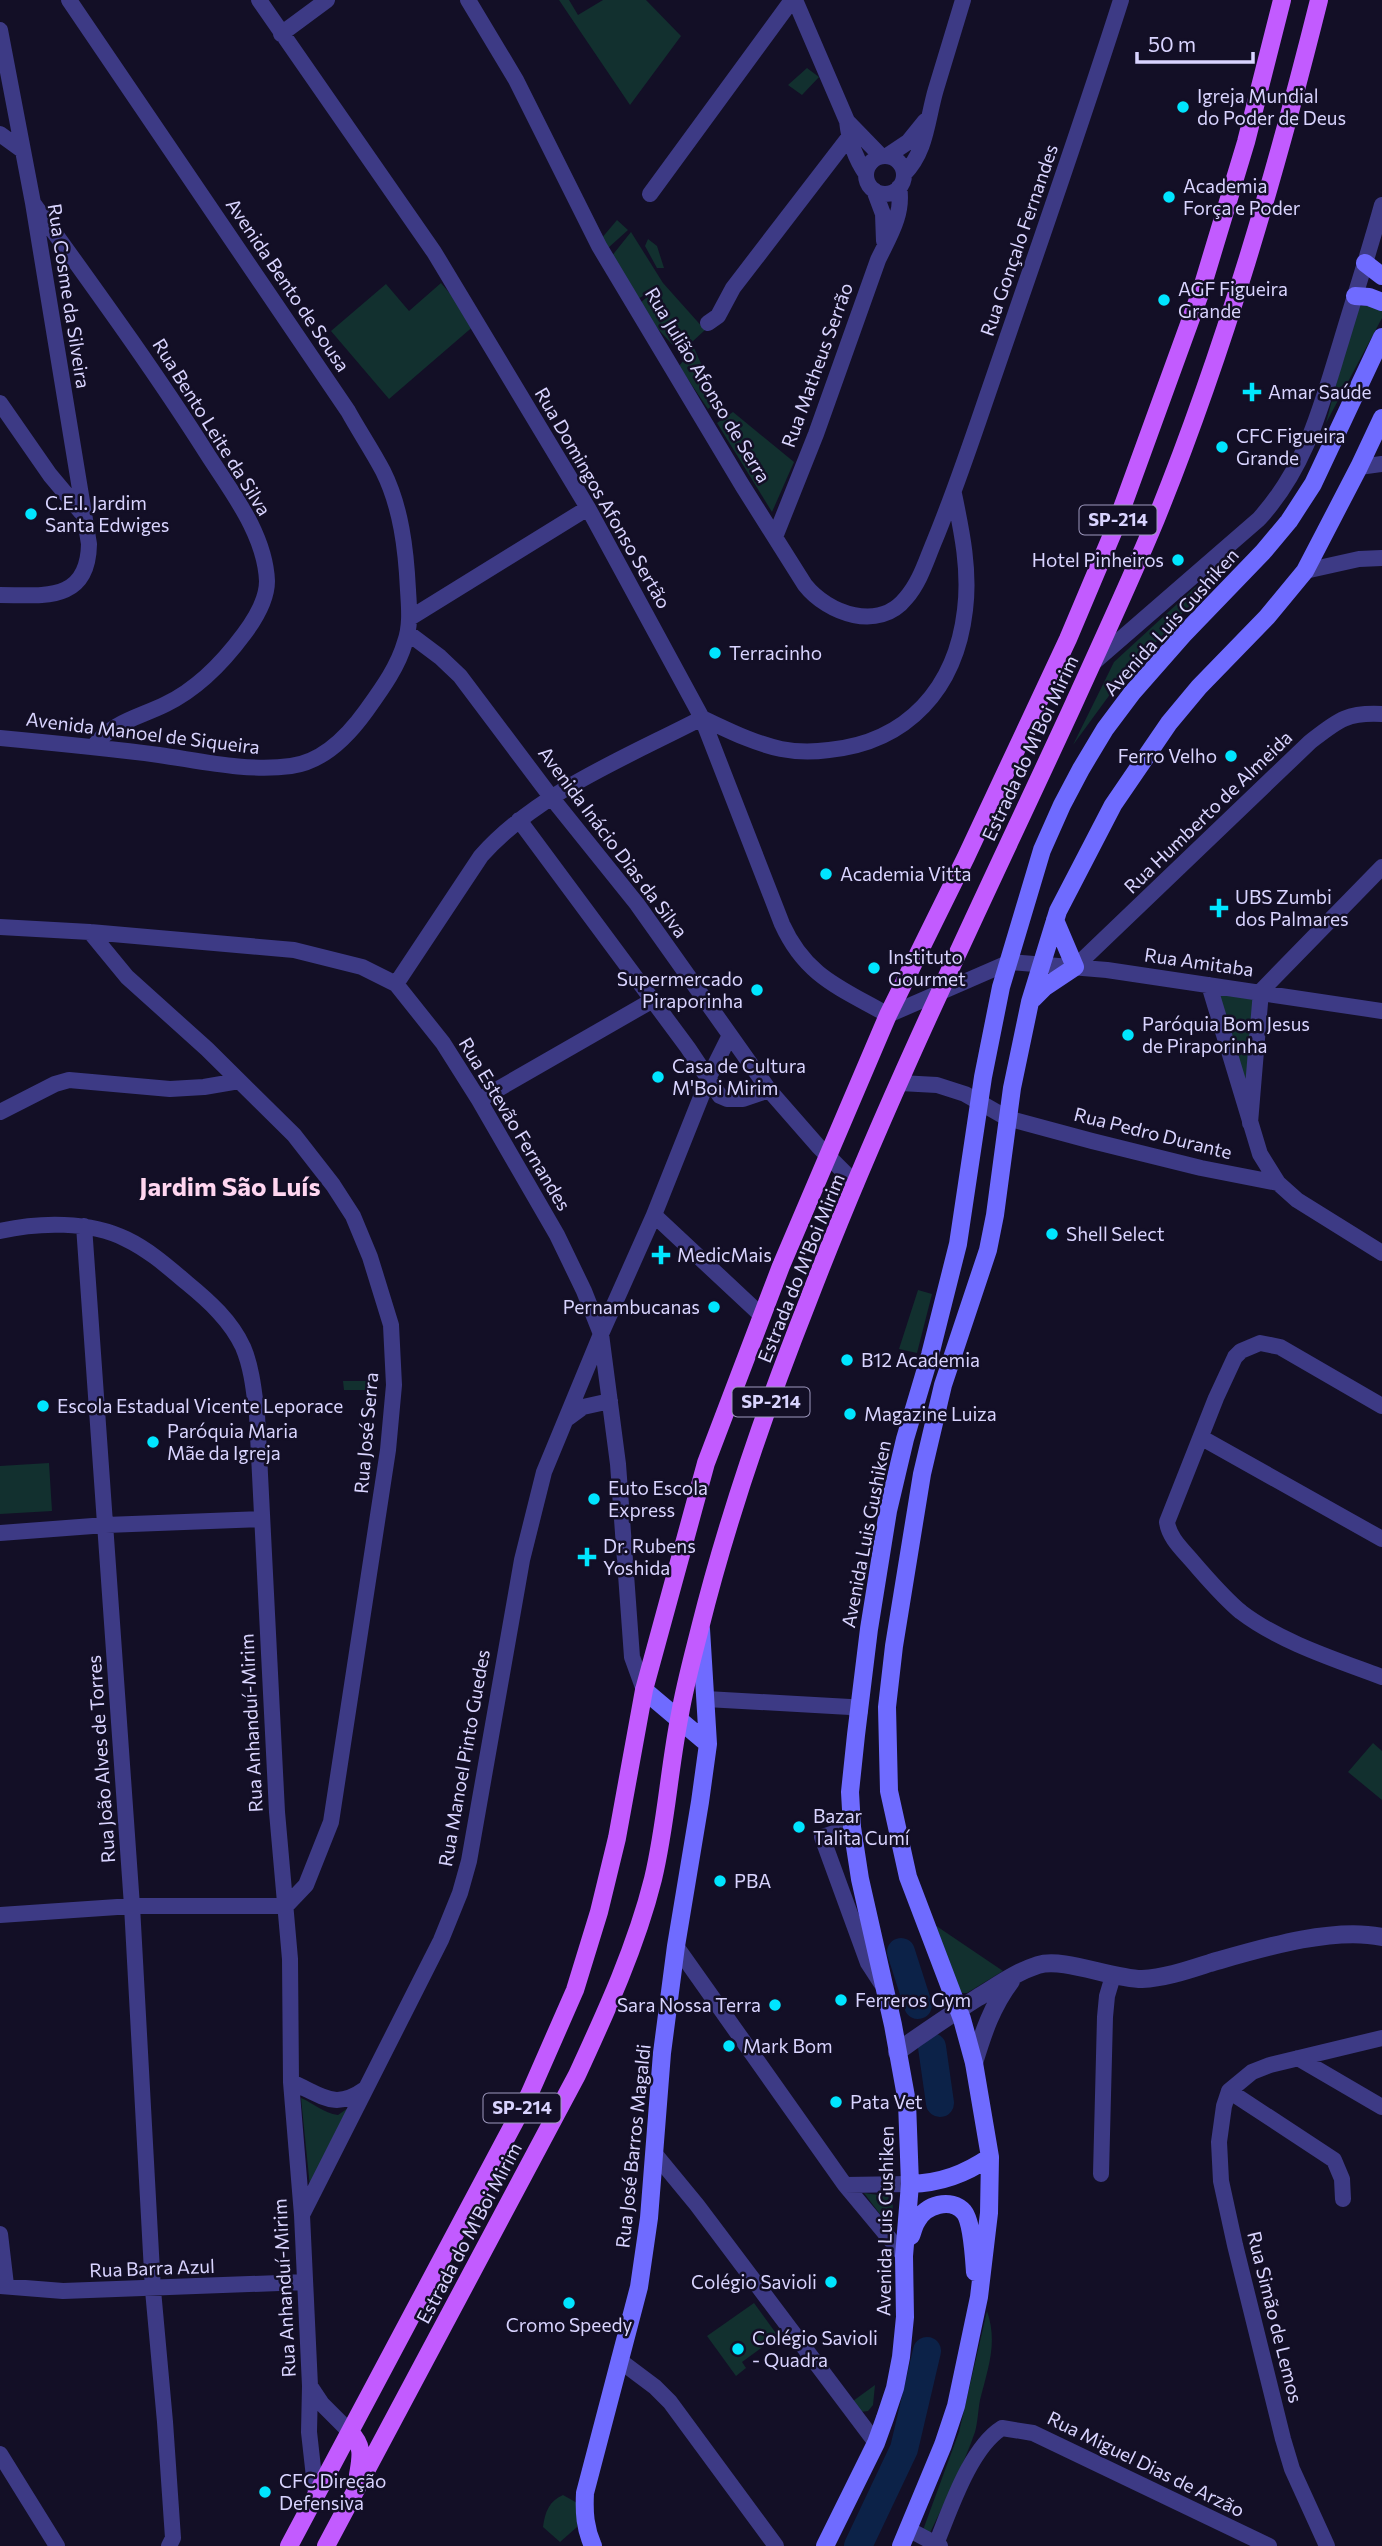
<svg xmlns="http://www.w3.org/2000/svg" width="1382" height="2546" viewBox="0 0 1382 2546" font-family="Commissioner,sans-serif">
  <rect width="100%" height="100%" fill="#130f26"/>
  <!-- green -->
  <path fill="#12302f" d="M559,0H569L578,15L603,0H646L681,36L630,105Z
    M807,68L819,77L802,95L788,85Z
    M617,220L628,230L608,248L601,239Z
    M631,232L663,283L705,330L680,353L637,306L660,285L638,299L611,257Z
    M648,239L657,246L664,268H657L645,246Z
    M441,283L476,324L389,399L331,331L386,284L409,311Z
    M1357,306H1371L1382,311V318L1326,423Z
    M694,348L718,401L708,409L679,366Z
    M733,412L794,462L772,512L717,423Z
    M1214,570L1219,574L1119,682L1073,745L1114,662Z
    M1215,988L1257,993L1248,1106Z
    M918,1290L932,1294L917,1353L899,1349Z
    M343,1381H369V1390H344Z
    M49,1463L52,1511L0,1514V1466Z
    M1373,1743L1382,1751V1800L1348,1772Z
    M932,1923L1003,1971L967,1993H960Z
    M301,2098C315,2104 323,2113 338,2115L354,2104L310,2187Z
    M864,2193L893,2197L892,2230Z
    M754,2303L778,2336L742,2362L746,2368L736,2376L707,2336Z
    M987,2311C998,2343 988,2368 980,2400C978,2410 978,2421 975,2432C963,2467 945,2501 929,2535L923,2530L959,2432Z
    M875,2385L873,2405L868,2411L860,2412L853,2401Z
    M563,2495L579,2504L577,2527L560,2542L543,2527C545,2512 549,2501 563,2495Z"/>
  <g fill="none" stroke-linecap="round" stroke-linejoin="round">
    <!-- river -->
    <path stroke="#0c2248" stroke-width="28" d="M901,1952L918,2005
      M932,2047L940,2103
      M858,2546L904,2449L927,2351"/>
    <!-- minor -->
    <path stroke="#3d3a85" stroke-width="16" d="M259,0L434,252L588,508L702,718L782,924C806,977 841,988 888,1015L1010,962L1107,970L1382,1011
      M468,0L516,80L599,246L742,485L805,585C828,614 879,632 906,598C920,582 926,561 934,542C953,496 969,449 985,402C1031,268 1078,135 1121,0
      M795,0L847,121C849,140 855,158 866,174
      M0,30L33,203L89,544C88,603 43,595 0,595
      M281,34L327,0
      M847,121L881,156
      M0,134L22,150
      M887,156L908,142L925,121
      M866 175a19 19 0 1 1 38 0a19 19 0 1 1-38 0Z
      M904,174C927,151 927,119 936,89C945,59 954,30 963,0
      M874,190L883,214L884,241
      M650,194L792,0
      M33,203C92,285 152,367 206,452C230,490 265,533 267,581C267,600 256,618 244,634C224,661 197,689 166,704C140,717 112,722 94,746
      M708,323L718,316L733,288L849,137
      M0,403L50,475L81,512
      M1359,467L1382,464
      M775,537L816,434L878,260C889,237 904,214 899,187
      M1305,571L1359,559L1382,558
      M410,618L588,508
      M408,633L440,657L460,676L551,797L637,904L769,1090L818,1146L856,1184
      M1092,664L1259,519C1306,467 1320,410 1340,345C1354,298 1369,252 1382,205
      M702,718C728,730 753,743 781,749C796,752 814,752 829,750C908,742 956,688 965,610C970,571 962,532 954,494
      M0,738C53,743 106,748 159,755C201,761 247,772 291,766C323,762 348,736 366,711C381,690 398,667 405,642C411,625 409,607 408,590C406,549 401,507 383,471C372,450 359,431 348,411L69,0
      M519,820L688,1048L720,1096L727,1099H743L769,1090
      M0,927L90,932L294,950L362,967L396,984L443,1043L479,1100L557,1235L584,1291L601,1334L618,1464L632,1657L644,1690
      M90,932L127,977L207,1049L294,1135L333,1185L353,1216L370,1257L391,1325L394,1385L388,1450L331,1822L306,1885L286,1906
      M1075,967L1310,742C1337,721 1346,712 1382,714
      M396,984L481,856C538,792 627,757 702,718
      M1209,985L1260,1154L1278,1183
      M900,1083L937,1085L965,1094L1007,1118L1092,1141L1201,1168L1278,1183L1297,1200L1382,1253
      M479,1100L653,1000
      M0,1112L55,1084L69,1080L170,1089L204,1087L239,1081
      M1250,1123L1261,991L1382,867
      M654,1215L762,1316
      M84,1226L132,1906L153,2290L165,2422L173,2538L169,2546
      M0,1231C39,1222 90,1221 126,1239C149,1250 168,1267 187,1283C209,1301 231,1321 243,1347C252,1368 254,1392 257,1415L277,1812L290,1959L291,2082L302,2215L310,2386L309,2432L316,2495
      M1382,1406L1280,1347L1260,1343L1241,1351L1235,1357L1216,1398L1167,1522C1169,1538 1183,1550 1193,1562C1208,1579 1223,1597 1241,1612C1280,1642 1337,1660 1382,1677
      M568,1418L583,1407L610,1401
      M1202,1438L1382,1539
      M0,1533L106,1525L262,1519
      M706,1699L850,1707L860,1711
      M852,1827L822,1837L868,1963L881,1983
      M0,1915L132,1906H286
      M676,1946L845,2185L904,2256
      M1298,2058L1382,2107
      M291,2082C322,2095 334,2111 365,2089
      M1229,2091L1334,2160L1342,2179L1343,2199
      M655,2154L697,2205L876,2443
      M1101,2174L1105,2017L1107,1996L1113,1976
      M845,2185L910,2184
      M303,2213L441,1940L460,1893L469,1861L522,1560L544,1472L601,1334L654,1215L709,1077L730,1035
      M0,2234L6,2285
      M0,2286L63,2291L305,2282
      M619,2360L655,2387L670,2402L776,2546
      M310,2386L322,2404L350,2432
      M0,2454L57,2546
      M908,2529L940,2546
      M936,2544C950,2510 970,2448 1002,2428L1033,2433L1269,2546
      M1327,2546L1292,2469L1283,2439L1235,2245L1221,2181L1219,2142L1224,2106L1229,2091L1252,2072L1270,2065L1382,2038"/>
    <!-- tertiary -->
    <path stroke="#3d3a85" stroke-width="18" d="M897,2052C923,2033 950,2015 977,1998C997,1986 1016,1972 1038,1965C1063,1957 1112,1979 1142,1979C1165,1978 1188,1970 1210,1963C1259,1949 1333,1926 1382,1937
      M974,2063C983,2033 992,2006 1011,1981"/>
    <!-- secondary -->
    <path stroke="#6f6bff" stroke-width="18" d="M1365,263L1382,276
      M1355,296L1369,297L1382,302
      M1033,999L1045,987L1075,967L1055,920
      M644,1690L708,1744
      M910,2184C941,2183 965,2174 990,2157
      M911,2236C913,2231 914,2225 917,2221C925,2205 951,2197 964,2212C972,2222 974,2258 975,2272
      M593,2546C585,2528 584,2513 585,2493L639,2287L649,2218L662,2053L676,1946L700,1802L708,1744L701,1629
      M825,2546L876,2443L885,2418L895,2388L901,2357L905,2317L904,2256L910,2184L907,2102L893,2025L860,1879L852,1827L850,1792L856,1735L869,1629L888,1511L905,1439L930,1355L958,1244L983,1077L1001,987L1042,850L1062,805L1081,769L1105,729L1132,693L1183,635L1263,552L1289,521L1313,484L1382,337
      M901,2546L943,2445L956,2406L979,2297L989,2213L990,2157L974,2063L962,2019L908,1877L889,1791L887,1707L894,1646L922,1474L943,1385L988,1250L995,1215L1012,1088L1030,1002L1058,911L1113,805L1169,723L1199,687L1267,617L1305,571L1359,467L1382,418"/>
    <!-- primary -->
    <path stroke="#c25bff" stroke-width="18" d="M350,2432C364,2446 361,2457 358,2475
      M289,2546L529,2095L575,1990L599,1912L617,1838L644,1690L706,1463L781,1266L888,1015L966,857L1068,639L1114,530L1201,291L1246,142L1282,0
      M326,2546L577,2075C606,2012 636,1947 653,1879C666,1825 669,1769 680,1714C685,1685 693,1656 700,1628C728,1516 766,1407 808,1301C885,1100 980,907 1070,712C1099,648 1129,584 1156,519C1224,351 1275,176 1319,0"/>
  </g>
  <!-- markers -->
  <g fill="#00e5ff" stroke="#130f26" stroke-width="2.5">
    <circle cx="1183" cy="107" r="7"/>
    <circle cx="1169" cy="197" r="7"/>
    <circle cx="1164" cy="300" r="7"/>
    <path d="M1248.5 381.5h7v7h7v7h-7v7h-7v-7h-7v-7h7z"/>
    <circle cx="1222" cy="447" r="7"/>
    <circle cx="31" cy="514" r="7"/>
    <circle cx="1178" cy="560" r="7"/>
    <circle cx="715" cy="653" r="7"/>
    <circle cx="1231" cy="756" r="7"/>
    <circle cx="826" cy="874" r="7"/>
    <path d="M1215.5 897.5h7v7h7v7h-7v7h-7v-7h-7v-7h7z"/>
    <circle cx="874" cy="968" r="7"/>
    <circle cx="757" cy="990" r="7"/>
    <circle cx="1128" cy="1035" r="7"/>
    <circle cx="658" cy="1077" r="7"/>
    <circle cx="1052" cy="1234" r="7"/>
    <path d="M657.5 1244.5h7v7h7v7h-7v7h-7v-7h-7v-7h7z"/>
    <circle cx="714" cy="1307" r="7"/>
    <circle cx="847" cy="1360" r="7"/>
    <circle cx="43" cy="1406" r="7"/>
    <circle cx="850" cy="1414" r="7"/>
    <circle cx="153" cy="1442" r="7"/>
    <circle cx="594" cy="1499" r="7"/>
    <path d="M583.5 1546.5h7v7h7v7h-7v7h-7v-7h-7v-7h7z"/>
    <circle cx="799" cy="1827" r="7"/>
    <circle cx="720" cy="1881" r="7"/>
    <circle cx="841" cy="2000" r="7"/>
    <circle cx="775" cy="2005" r="7"/>
    <circle cx="729" cy="2046" r="7"/>
    <circle cx="836" cy="2102" r="7"/>
    <circle cx="831" cy="2282" r="7"/>
    <circle cx="569" cy="2303" r="7"/>
    <circle cx="738" cy="2349" r="7"/>
    <circle cx="265" cy="2492" r="7"/>
  </g>
  <g text-anchor="middle" stroke-width="5" stroke-linejoin="round" paint-order="stroke">
    <!-- shield labels -->
    <g fill="#130f26" stroke="#9e99be" stroke-width="2">
      <rect x="1079.5" y="505.5" width="77" height="29" rx="5"/>
      <rect x="732.5" y="1387.5" width="77" height="29" rx="5"/>
      <rect x="483.5" y="2093.5" width="77" height="29" rx="5"/>
    </g>
    <g font-size="18" font-weight="bold" fill="#d9d4ff">
      <text x="1118" y="526">SP-214</text>
      <text x="771" y="1408">SP-214</text>
      <text x="522" y="2114">SP-214</text>
    </g>
    <!-- poi labels -->
    <g font-size="19" fill="#d9d4ff" stroke="#130f26" text-anchor="start">
      <text x="1197" y="103">Igreja Mundial<tspan x="1197" dy="22">do Poder de Deus</tspan></text>
      <text x="1183" y="193">Academia<tspan x="1183" dy="22">Força e Poder</tspan></text>
      <text x="1178" y="296">AGF Figueira<tspan x="1178" dy="22">Grande</tspan></text>
      <text x="1268" y="399">Amar Saúde</text>
      <text x="1236" y="443">CFC Figueira<tspan x="1236" dy="22">Grande</tspan></text>
      <text x="45" y="510">C.E.I. Jardim<tspan x="45" dy="22">Santa Edwiges</tspan></text>
      <text x="1164" y="567" text-anchor="end">Hotel Pinheiros</text>
      <text x="729" y="660">Terracinho</text>
      <text x="1217" y="763" text-anchor="end">Ferro Velho</text>
      <text x="840" y="881">Academia Vitta</text>
      <text x="1235" y="904">UBS Zumbi<tspan x="1235" dy="22">dos Palmares</tspan></text>
      <text x="888" y="964">Instituto<tspan x="888" dy="22">Gourmet</tspan></text>
      <text x="743" y="986" text-anchor="end">Supermercado<tspan x="743" dy="22">Piraporinha</tspan></text>
      <text x="1142" y="1031">Paróquia Bom Jesus<tspan x="1142" dy="22">de Piraporinha</tspan></text>
      <text x="672" y="1073">Casa de Cultura<tspan x="672" dy="22">M'Boi Mirim</tspan></text>
      <text x="1066" y="1241">Shell Select</text>
      <text x="677" y="1262">MedicMais</text>
      <text x="700" y="1314" text-anchor="end">Pernambucanas</text>
      <text x="861" y="1367">B12 Academia</text>
      <text x="57" y="1413">Escola Estadual Vicente Leporace</text>
      <text x="864" y="1421">Magazine Luiza</text>
      <text x="167" y="1438">Paróquia Maria<tspan x="167" dy="22">Mãe da Igreja</tspan></text>
      <text x="608" y="1495">Euto Escola<tspan x="608" dy="22">Express</tspan></text>
      <text x="603" y="1553">Dr. Rubens<tspan x="603" dy="22">Yoshida</tspan></text>
      <text x="813" y="1823">Bazar<tspan x="813" dy="22">Talita Cumí</tspan></text>
      <text x="734" y="1888">PBA</text>
      <text x="855" y="2007">Ferreros Gym</text>
      <text x="761" y="2012" text-anchor="end">Sara Nossa Terra</text>
      <text x="743" y="2053">Mark Bom</text>
      <text x="850" y="2109">Pata Vet</text>
      <text x="817" y="2289" text-anchor="end">Colégio Savioli</text>
      <text x="569" y="2332" text-anchor="middle">Cromo Speedy</text>
      <text x="752" y="2345">Colégio Savioli<tspan x="752" dy="22">- Quadra</tspan></text>
      <text x="279" y="2488">CFC Direção<tspan x="279" dy="22">Defensiva</tspan></text>
    </g>
    <!-- street labels -->
    <g font-size="19" fill="#d9d4ff" stroke="#130f26">
      <text transform="translate(1019 240) rotate(-71)" y="7">Rua Gonçalo Fernandes</text>
      <text transform="translate(288 285) rotate(56)" y="7">Avenida Bento de Sousa</text>
      <text transform="translate(69 296) rotate(81)" y="7">Rua Cosme da Silveira</text>
      <text transform="translate(817 365) rotate(-70)" y="7">Rua Matheus Serrão</text>
      <text transform="translate(708 385) rotate(59)" y="7">Rua Julião Afonso de Serra</text>
      <text transform="translate(212 427) rotate(58)" y="7">Rua Bento Leite da Silva</text>
      <text transform="translate(603 498) rotate(60)" y="7">Rua Domingos Afonso Sertão</text>
      <text transform="translate(1171 622) rotate(-48)" y="7">Avenida Luis Gushiken</text>
      <text transform="translate(143 733) rotate(7)" y="7">Avenida Manoel de Siqueira</text>
      <text transform="translate(1030 748) rotate(-65)" y="7">Estrada do M'Boi Mirim</text>
      <text transform="translate(1208 812) rotate(-44)" y="7">Rua Humberto de Almeida</text>
      <text transform="translate(613 842) rotate(53)" y="7">Avenida Inácio Dias da Silva</text>
      <text transform="translate(1199 962) rotate(8)" y="7">Rua Amitaba</text>
      <text transform="translate(515 1124) rotate(59)" y="7">Rua Estevão Fernandes</text>
      <text transform="translate(1153 1133) rotate(14)" y="7">Rua Pedro Durante</text>
      <text transform="translate(801 1268) rotate(-68)" y="7">Estrada do M'Boi Mirim</text>
      <text transform="translate(366 1433) rotate(-85)" y="7">Rua José Serra</text>
      <text transform="translate(866 1534) rotate(-79)" y="7">Avenida Luis Gushiken</text>
      <text transform="translate(251 1723) rotate(-93)" y="7">Rua Anhanduí-Mirim</text>
      <text transform="translate(464 1758) rotate(-80)" y="7">Rua Manoel Pinto Guedes</text>
      <text transform="translate(101 1759) rotate(-94)" y="7">Rua João Alves de Torres</text>
      <text transform="translate(633 2146) rotate(-84)" y="7">Rua José Barros Magaldi</text>
      <text transform="translate(885 2221) rotate(-89)" y="7">Avenida Luis Gushiken</text>
      <text transform="translate(469 2233) rotate(-62)" y="7">Estrada do M'Boi Mirim</text>
      <text transform="translate(152 2268) rotate(-2)" y="7">Rua Barra Azul</text>
      <text transform="translate(284 2288) rotate(-93)" y="7">Rua Anhanduí-Mirim</text>
      <text transform="translate(1275 2317) rotate(76)" y="7">Rua Simão de Lemos</text>
      <text transform="translate(1146 2464) rotate(26)" y="7">Rua Miguel Dias de Arzão</text>
    </g>
    <!-- district labels -->
    <g font-size="26" font-weight="bold" fill="#ffd6f0" stroke="#130f26">
      <text x="230" y="1196">Jardim São Luís</text>
    </g>
  </g>
  <!-- scale -->
  <path d="M1137 52v10h116v-10" fill="none" stroke="#d9d4ff" stroke-width="3.5"/>
  <text x="1148" y="52" font-size="21" fill="#d9d4ff" stroke="#130f26" stroke-width="5" paint-order="stroke">50 m</text>
</svg>
